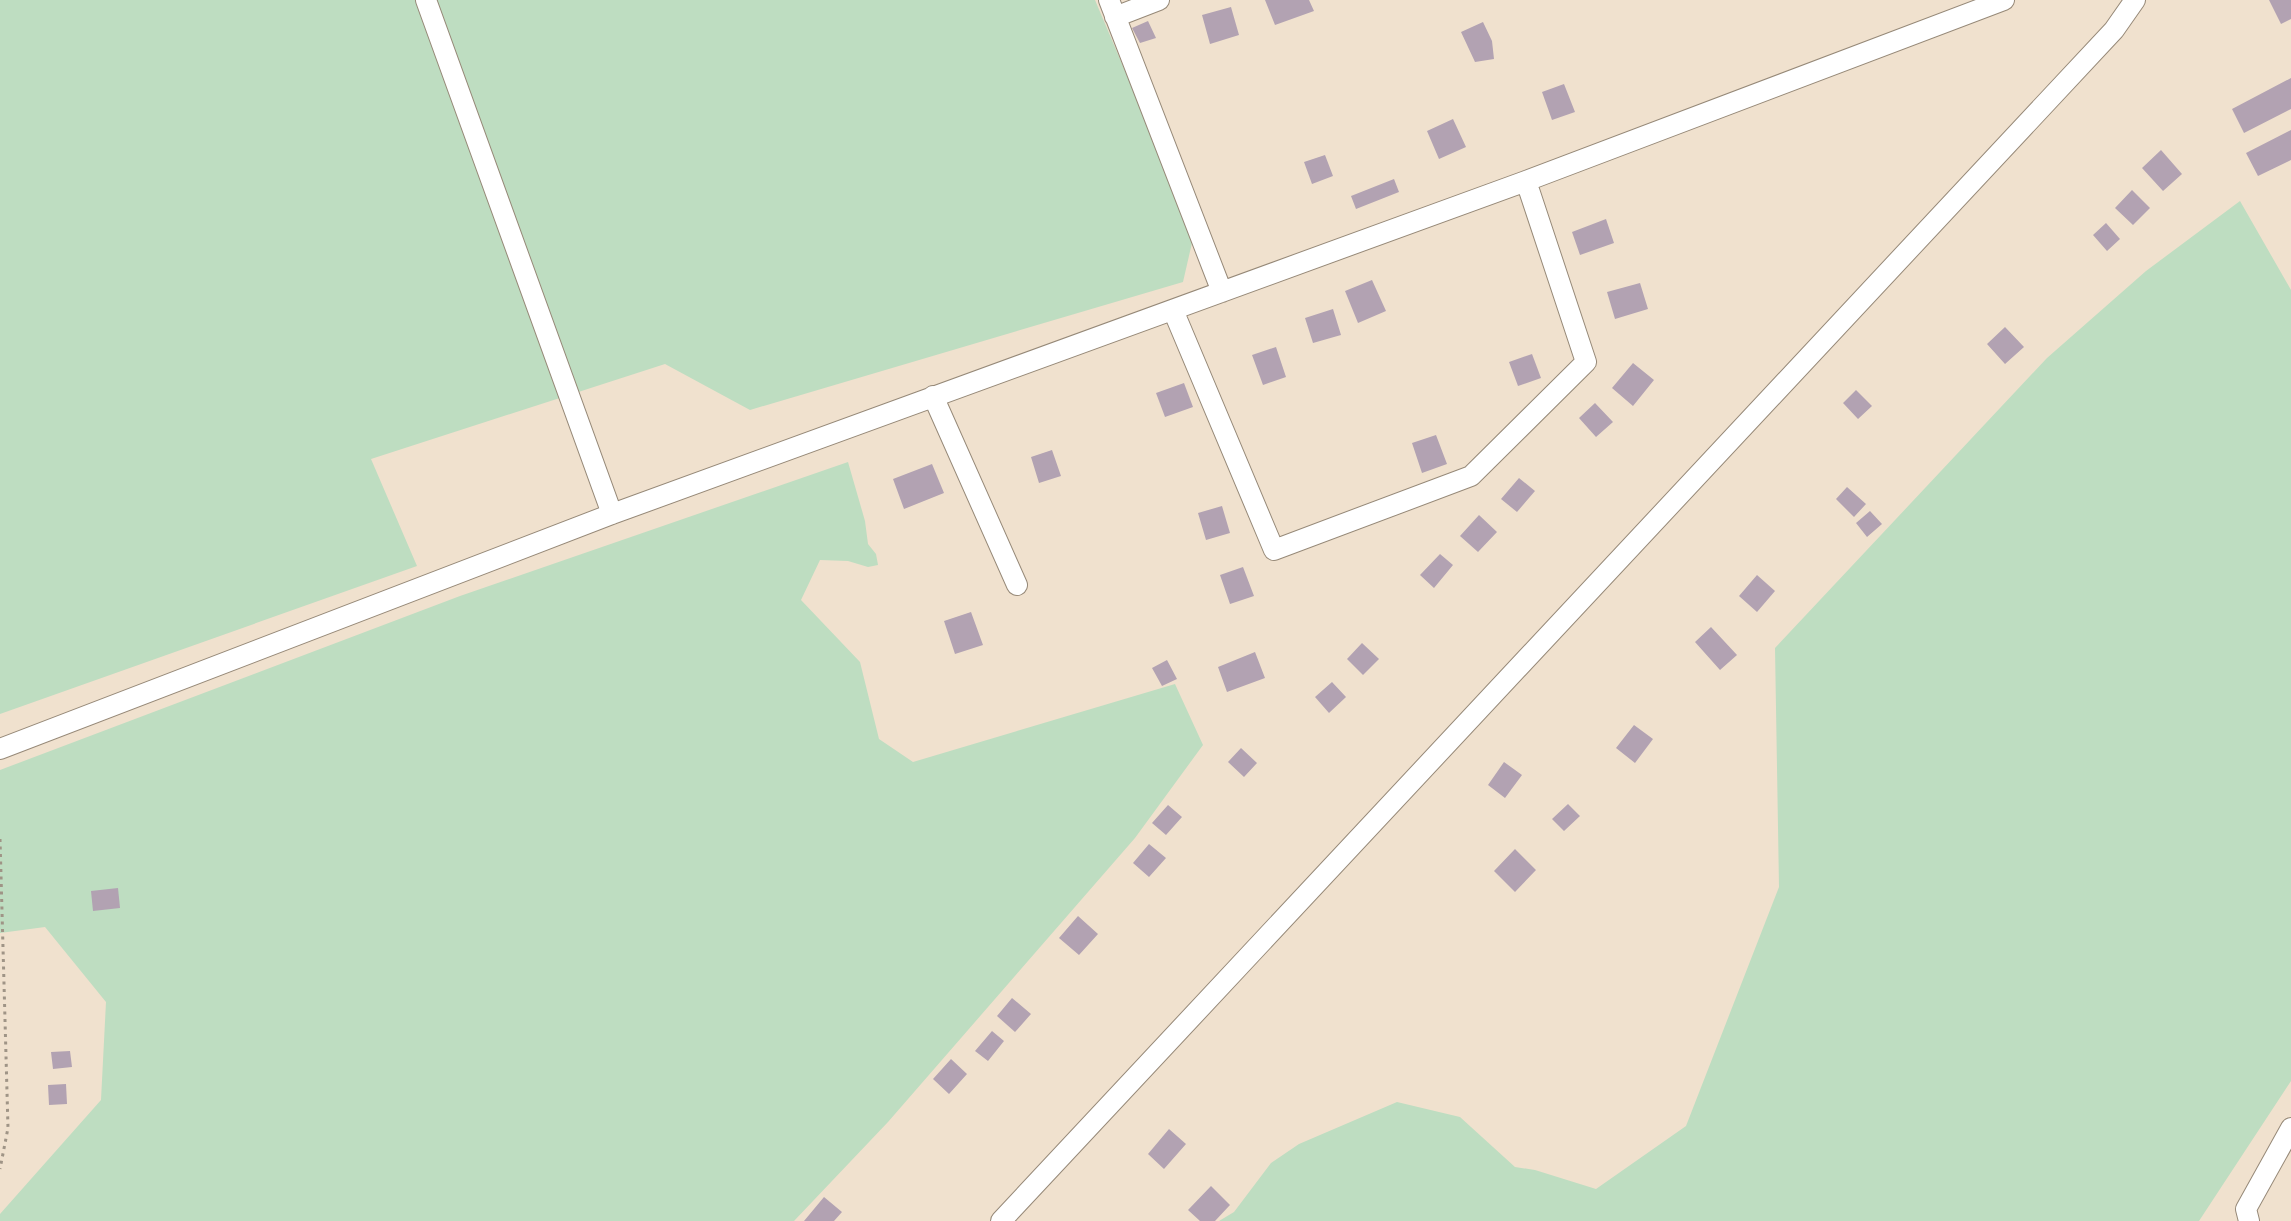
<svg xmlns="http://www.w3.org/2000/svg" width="2291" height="1221" viewBox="0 0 2291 1221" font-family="'Roboto Condensed',sans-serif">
  <rect width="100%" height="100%" fill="#f0e1ce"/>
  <!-- green -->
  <path fill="#beddc1" d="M0,0H1095L1194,234L1183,282L750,410L665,364L371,459L417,566L0,714Z
    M2240,201L2291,290V1081L2199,1221H1219L1234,1212L1271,1163L1299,1144L1397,1102L1460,1117L1515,1167L1535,1170L1596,1189L1686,1126L1779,887L1775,648L2047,358L2146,271Z
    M848,462L865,521L868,544L876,554L878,565L868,567L848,561L820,560L801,600L860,662L879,739L913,762L1175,684L1203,745L1135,838L888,1122L794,1221H0V1214L101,1100L106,1002L45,927L0,933V770L460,596Z"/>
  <!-- building -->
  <path fill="#b2a2b2" d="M1265,0H1309L1314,11L1275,25Z
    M2269,0H2291V19L2281,24Z
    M1231,7L1239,35L1210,44L1202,15Z
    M1148,21L1156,38L1140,43L1132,28Z
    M1483,22L1492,41L1494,59L1475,62L1461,32Z
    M2291,78V109L2244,133L2232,109Z
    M1564,84L1575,112L1552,120L1542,92Z
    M1453,119L1466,147L1439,159L1427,131Z
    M2291,130V160L2258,176L2246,153Z
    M2161,150L2182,174L2163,191L2142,168Z
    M1325,155L1333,176L1312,184L1304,162Z
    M1394,179L1399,192L1356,209L1351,196Z
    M2132,190L2150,208L2133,225L2115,208Z
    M1606,219L1614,243L1580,255L1572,232Z
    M2106,223L2120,239L2107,251L2093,235Z
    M1372,280L1386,311L1358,323L1345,291Z
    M1640,283L1648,309L1615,319L1607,292Z
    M1333,309L1341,335L1313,343L1305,318Z
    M2005,327L2024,347L2005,364L1987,344Z
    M1276,347L1286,377L1263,385L1252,355Z
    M1532,354L1541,378L1518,386L1509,362Z
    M1633,363L1654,380L1633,406L1612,388Z
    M1184,383L1193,407L1165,417L1156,393Z
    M1856,390L1872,406L1858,419L1843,403Z
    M1595,403L1613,422L1596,437L1579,418Z
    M1436,435L1447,464L1422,473L1412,443Z
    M1052,450L1061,476L1039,483L1031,457Z
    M932,464L944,493L904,509L893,479Z
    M1519,478L1535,491L1517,512L1501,499Z
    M1847,487L1866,504L1854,517L1836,499Z
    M1222,506L1230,533L1206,540L1198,513Z
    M1870,511L1882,524L1867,537L1856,523Z
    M1479,515L1497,532L1478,552L1460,536Z
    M1440,554L1453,565L1434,588L1420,575Z
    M1243,567L1254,596L1230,604L1220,575Z
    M1757,575L1775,591L1757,612L1739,596Z
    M971,612L983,645L955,654L944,621Z
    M1711,627L1737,655L1720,670L1695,642Z
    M1362,643L1379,659L1363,675L1347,659Z
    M1255,652L1265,678L1227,692L1218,667Z
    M1167,660L1177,679L1162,686L1152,668Z
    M1332,682L1346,697L1329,713L1315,697Z
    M1634,725L1653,739L1635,763L1616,748Z
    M1241,748L1257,763L1244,777L1228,762Z
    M1504,762L1522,775L1505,798L1488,785Z
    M1568,804L1580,816L1564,831L1552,819Z
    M1168,805L1182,817L1166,835L1152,823Z
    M1149,844L1166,858L1149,877L1133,863Z
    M1515,849L1536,870L1515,892L1494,871Z
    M118,888L120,908L93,911L91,891Z
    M1078,916L1098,934L1079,955L1059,938Z
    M1012,998L1031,1014L1015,1032L997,1016Z
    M992,1031L1004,1041L988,1061L975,1051Z
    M70,1051L72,1067L53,1069L51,1052Z
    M951,1059L967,1074L949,1094L933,1079Z
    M66,1084L67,1104L49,1105L48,1085Z
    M1169,1129L1186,1144L1164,1169L1148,1154Z
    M1211,1186L1230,1205L1215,1221H1200L1188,1210Z
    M824,1197L842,1212L834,1221H804Z"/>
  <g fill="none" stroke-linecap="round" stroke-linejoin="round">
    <defs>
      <path id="minor" d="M426,0L612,514
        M1109,0L1222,292
        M1115,17L1159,0
        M1173,310L1274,550L1471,476L1586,362L1526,181
        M933,396L1017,585
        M0,749L612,514L1526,181L2004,0
        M1001,1221L2114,30L2135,0
        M2249,1221L2246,1209L2291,1128"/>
    </defs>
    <!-- minor casing -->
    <use href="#minor" stroke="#968978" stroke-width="22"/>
    <!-- path -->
    <path stroke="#9f9486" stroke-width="3" stroke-dasharray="3 4.5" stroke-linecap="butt" d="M0,839L8,1128L0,1169"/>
    <!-- minor -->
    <use href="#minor" stroke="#fff" stroke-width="20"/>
  </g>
</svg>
